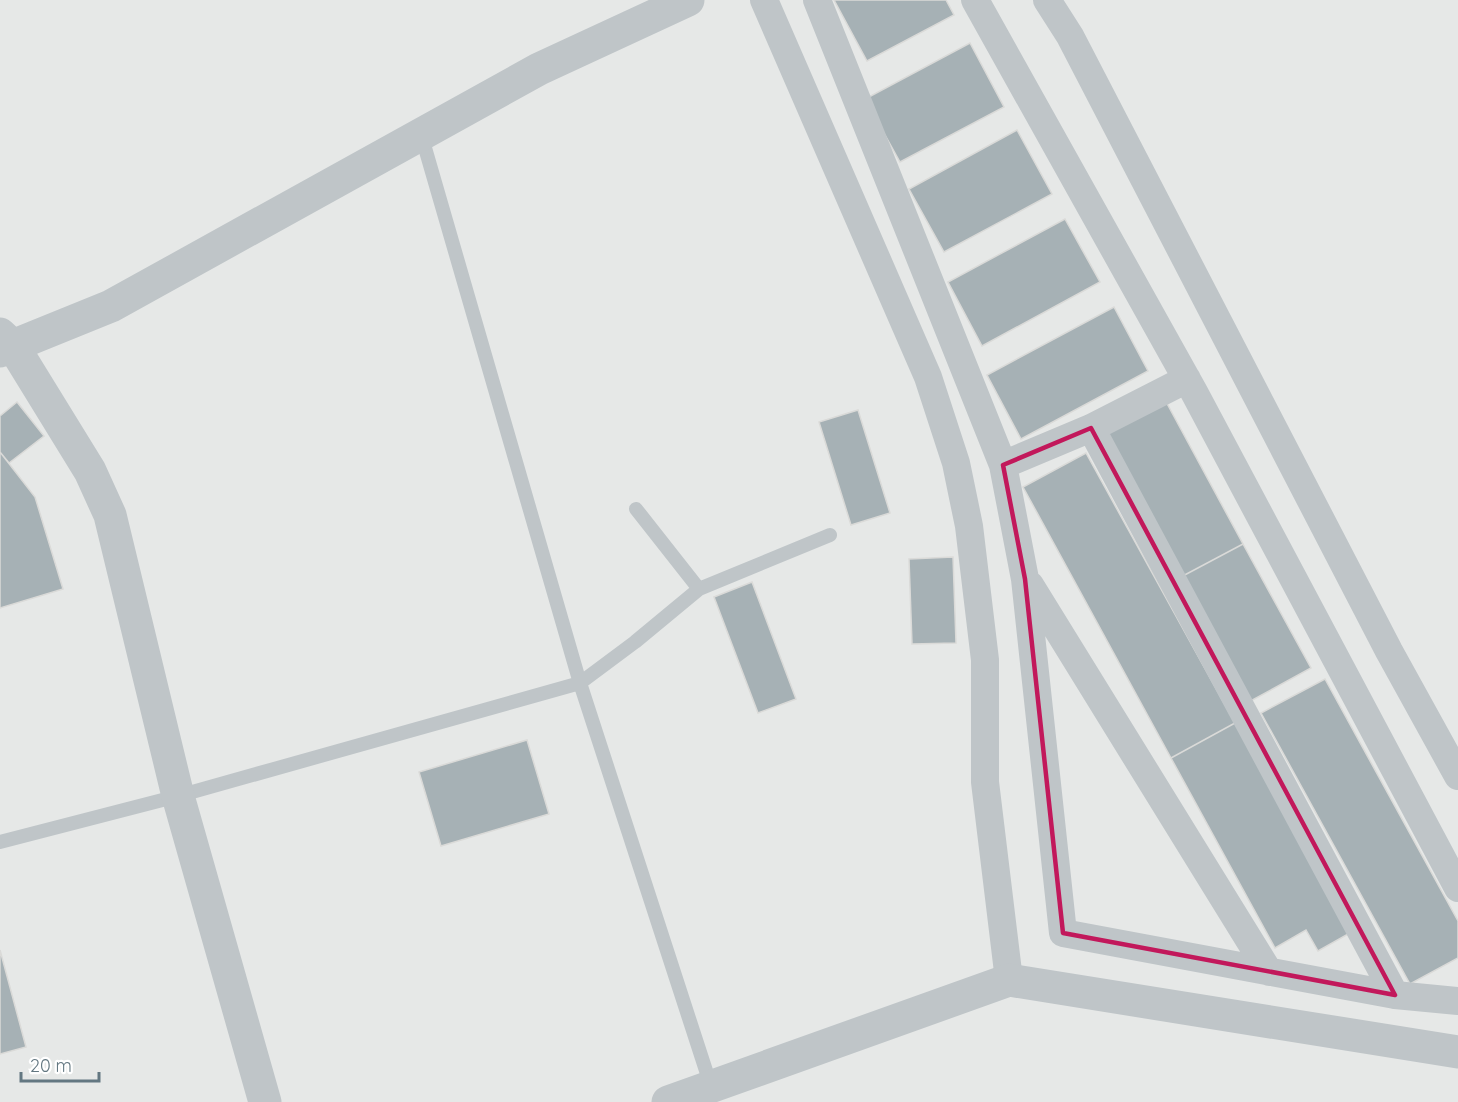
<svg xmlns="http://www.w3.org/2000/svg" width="1458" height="1102" viewBox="0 0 1458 1102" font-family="Quicksand,sans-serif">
  <rect width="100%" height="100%" fill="#f8f8f6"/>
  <!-- built -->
  <path fill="#e6e8e7" d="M0,0H1458V1102H0Z"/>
  <!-- building -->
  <path fill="#a6b1b5" stroke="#dadad8" stroke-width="1.5" d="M834,0H946L954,15L867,61Z
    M970,43L1004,107L900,162L865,99Z
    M1017,130L1052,194L944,252L909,189Z
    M1065,219L1100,282L982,346L948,282Z
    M1114,307L1148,371L1021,439L987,375Z
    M1164,398L1243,544L1179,578L1100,432Z
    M17,402L44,436L9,463L0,452V416Z
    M858,410L890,513L851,525L819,422Z
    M0,452L35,497L63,589L0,608Z
    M1086,453L1235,723L1171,758L1023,487Z
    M1243,544L1311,668L1247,703L1179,578Z
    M953,557L956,643L912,644L909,559Z
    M752,582L796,699L758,713L714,597Z
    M1325,679L1458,921V958L1410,984L1261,713Z
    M1235,723L1350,933L1318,951L1306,930L1275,948L1171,758Z
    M527,740L549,814L441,846L419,772Z
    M0,950L26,1047L0,1054Z"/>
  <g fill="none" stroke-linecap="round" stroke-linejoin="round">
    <!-- service -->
    <path stroke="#bfc5c8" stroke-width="14" d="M421,134L580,683L711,1086
      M636,509L699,589
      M0,842L178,796L580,683L635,642L699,589L830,535"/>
    <!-- minor -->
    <path stroke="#bfc5c8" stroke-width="28" d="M764,0L928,377L956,463L969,526L985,660V782L1009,980
      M817,0L1003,465L1025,579L1063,933L1395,995L1458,1001
      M975,0L1194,392L1458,888
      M1047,0L1070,36L1389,651L1458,776
      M1091,428L1395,995
      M1003,465L1091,428L1187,379
      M1030,585L1269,972"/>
    <!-- tertiary -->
    <path stroke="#bfc5c8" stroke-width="33" d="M0,334L13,346L90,471L110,515L178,796L265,1102
      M0,351L111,306L539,69L688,0
      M668,1102L1009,980L1458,1052"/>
  </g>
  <!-- marked area -->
  <path fill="none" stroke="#c2185b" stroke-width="4.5" stroke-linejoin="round" d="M1091,428L1395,995L1063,933L1025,579L1003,465Z"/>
  <!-- scale -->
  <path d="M21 1072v9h78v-9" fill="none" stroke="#637781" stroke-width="3"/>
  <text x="30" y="1072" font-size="18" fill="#637781" stroke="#ffffff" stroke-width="4.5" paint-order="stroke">20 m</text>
</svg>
